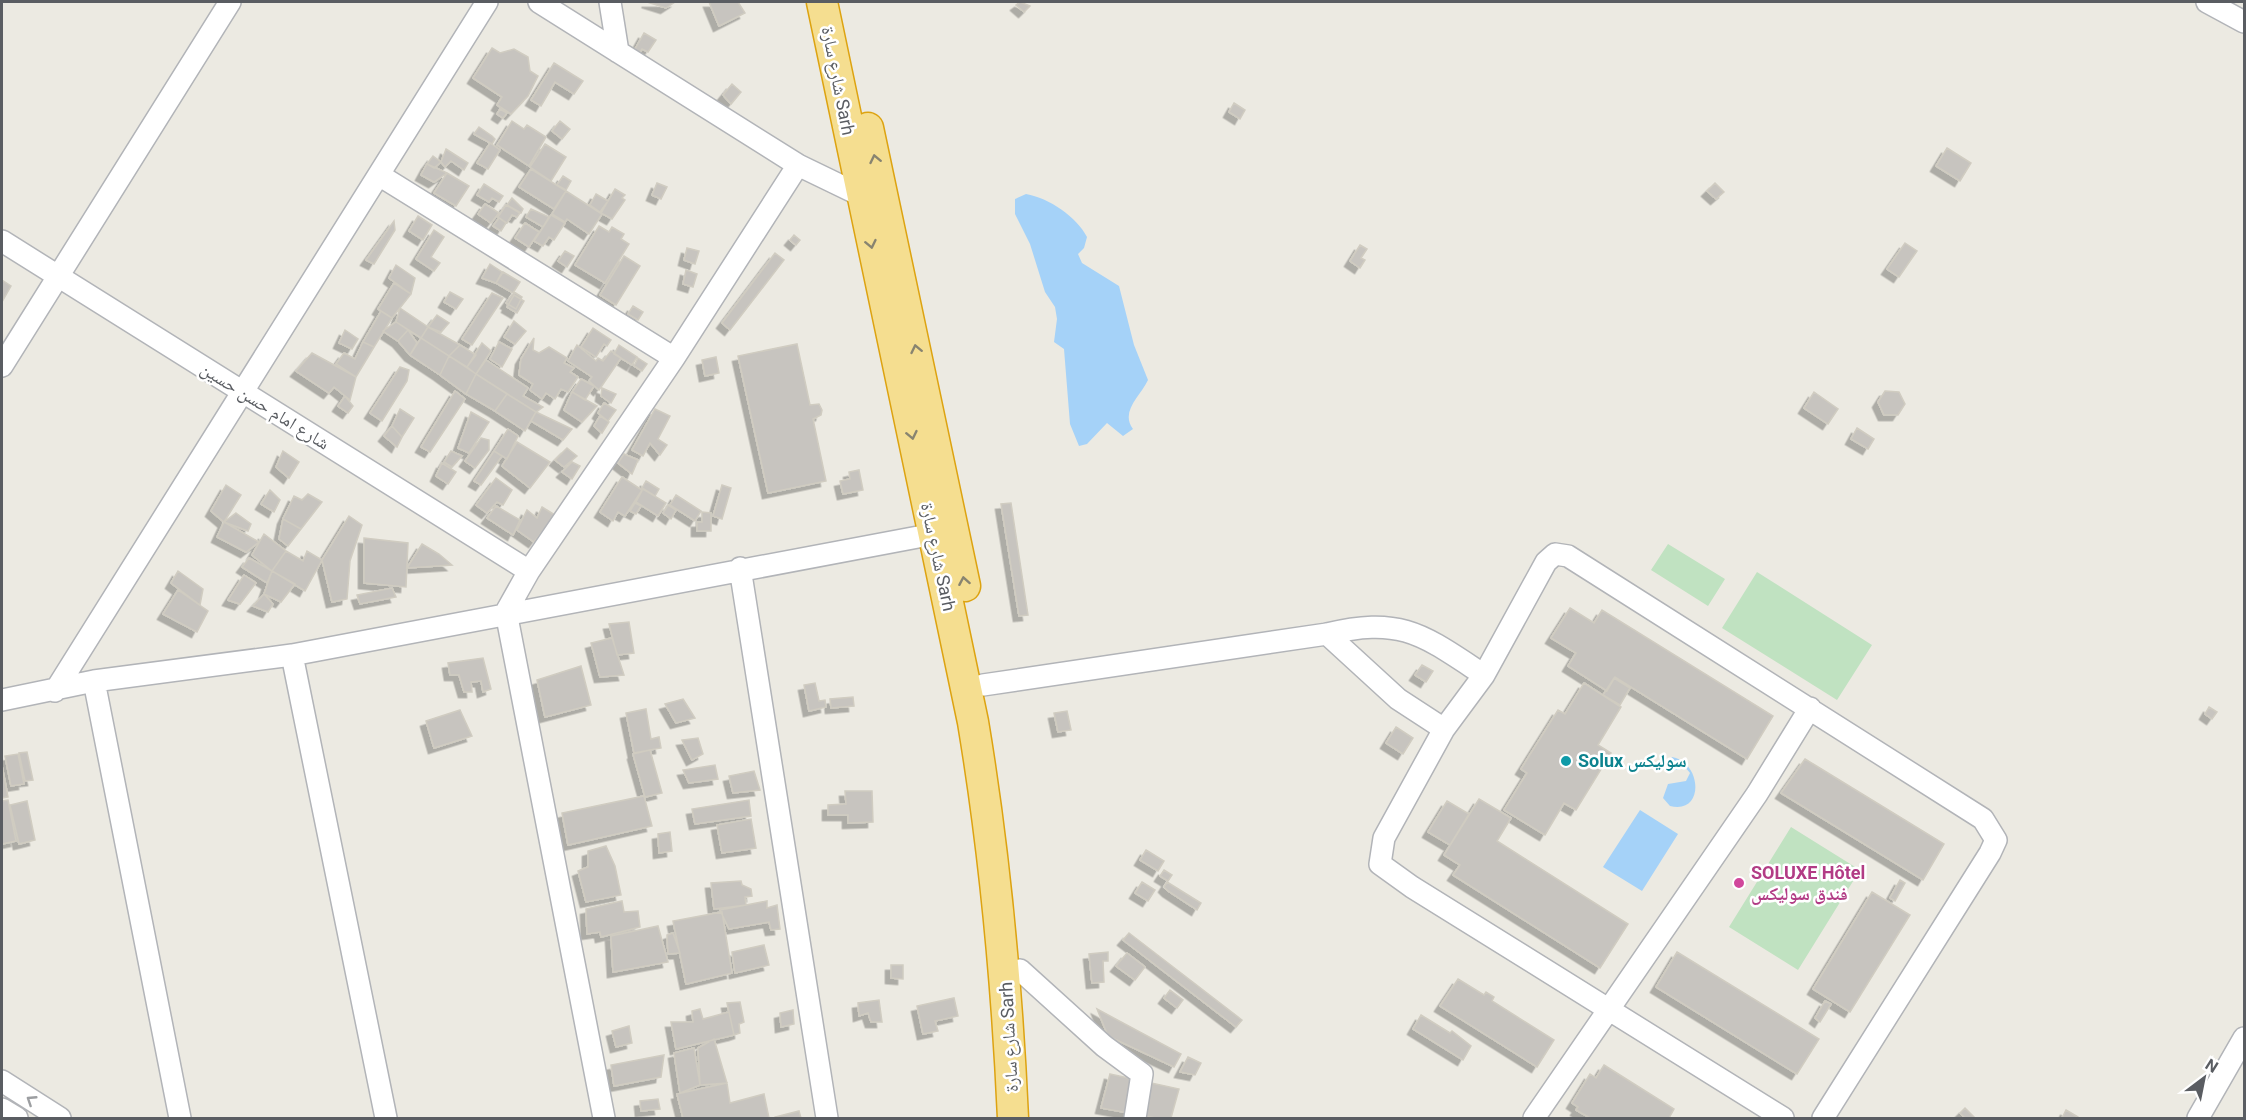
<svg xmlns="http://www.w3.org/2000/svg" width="2246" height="1120" viewBox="0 0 2246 1120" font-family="Roboto,'Noto Naskh Arabic',sans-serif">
  <defs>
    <filter id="shadow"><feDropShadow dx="-5.5" dy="5.5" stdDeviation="0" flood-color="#0004"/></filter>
  </defs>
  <rect width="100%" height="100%" fill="#eceae2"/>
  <!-- green -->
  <path fill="#c0e2c1" d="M1668,544L1725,579L1708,606L1651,570Z
    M1757,572L1872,645L1837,700L1722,628Z
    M1791,827L1860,870L1798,970L1729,927Z"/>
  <!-- water -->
  <path fill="#a5d2f8" d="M1026,194C1049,198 1077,217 1087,237L1084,248L1078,254L1082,263L1119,286L1134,345L1148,380C1140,397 1120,411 1133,429L1123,436L1107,423L1087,444L1079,446L1070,424L1064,349L1054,342L1057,319L1055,307L1045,292L1030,244L1015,214V199Z
    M1672,757C1702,762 1705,815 1670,806L1663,798L1668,784L1686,781L1690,773L1685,767L1676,770L1669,767L1667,764Z
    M1640,810L1678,834L1642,891L1603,867Z"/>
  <!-- building -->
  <path fill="#c7c4bf" stroke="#d0ccc1" stroke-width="1.5" filter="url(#shadow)" d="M647,2H675L666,8Z
    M709,2H738L745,13L719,26Z
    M1020,2L1030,6L1024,12L1016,5Z
    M644,33L656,40L648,52L642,49L639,54L634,51Z
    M492,48L500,53L514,49L528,57L530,71L538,76L528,96L511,114L497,105L502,97L473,78Z
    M554,63L583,81L574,94L555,82L541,106L531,100Z
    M732,84L741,92L731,104L723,95Z
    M1234,103L1245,110L1240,119L1229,112Z
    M500,109L507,113L503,118L497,114Z
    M512,121L524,129L527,125L546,137L529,166L497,145Z
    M560,121L570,129L562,139L552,131Z
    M479,127L492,136L495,139L492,144L474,134Z
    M490,143L500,150L488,169L477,163Z
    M545,144L566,157L551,181L530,167Z
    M1947,148L1971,163L1960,181L1936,166Z
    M446,149L468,163L464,170L451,161L445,167L441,162Z
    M433,156L441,162L434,168L427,164Z
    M427,164L447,173L434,182L421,175Z
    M531,169L566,191L554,209L519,187Z
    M447,173L469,186L456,206L434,193Z
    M563,176L571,181L566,190L557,185Z
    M657,183L667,187L661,199L652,195Z
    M1715,183L1724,192L1716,199L1707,191Z
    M484,184L503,196L499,202L492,198L489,202L477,195Z
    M615,189L625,195L622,198L625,200L612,219L601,213Z
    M566,191L602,214L589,234L567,219L565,222L552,214Z
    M596,194L608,201L600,212L590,205Z
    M512,198L523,209L521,213L507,205Z
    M485,204L499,213L491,223L478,214Z
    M506,205L520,213L517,217L512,215L507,223L498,217Z
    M531,209L549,217L543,227L526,217Z
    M551,215L565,223L554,240L549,237L543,246L534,241Z
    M418,216L432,225L423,240L409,231Z
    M499,218L506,223L501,231L493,226Z
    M394,221L395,230L374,264L366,260Z
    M525,223L539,232L529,247L515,238Z
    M599,226L609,232L612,227L624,234L621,239L629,244L605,283L575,265Z
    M434,230L444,237L431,257L440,263L434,271L416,259Z
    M794,235L800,240L796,245L790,240Z
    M1905,243L1917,251L1899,277L1887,269Z
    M1360,245L1367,249L1361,258L1365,260L1360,268L1350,261Z
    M687,248L699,251L695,264L684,260Z
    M565,251L574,256L567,267L558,261Z
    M775,253L784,260L730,330L722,323Z
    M624,256L640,266L616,305L600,295Z
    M490,264L502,272L496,283L482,278Z
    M396,265L415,278L411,294L389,278Z
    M686,270L697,274L693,287L683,284Z
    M503,272L520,282L513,293L496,283Z
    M2,280L11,286L2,302Z
    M394,283L411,294L392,318L378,309Z
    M450,292L463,299L456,309L444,302Z
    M514,292L522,297L516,309L506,303Z
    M492,293L503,298L472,345L462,339Z
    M514,295L524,301L517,313L507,307Z
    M633,306L643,312L638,320L628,314Z
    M400,308L428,327L421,338L396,322Z
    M381,311L392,318L374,347L363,342Z
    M437,315L449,323L441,332L428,327Z
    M514,321L526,331L515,344L504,337Z
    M396,322L408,330L398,341L383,331Z
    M428,327L460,345L449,356L421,338Z
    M593,328L611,340L607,346L604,344L596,357L581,347Z
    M345,330L358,339L352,349L339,343Z
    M408,330L417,343L410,355L398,341Z
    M421,338L449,356L440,375L410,355Z
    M534,338L533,350L539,353L549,347L567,358L564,363L574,368L570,372L578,377L568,392L561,389L555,399L546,393L542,399L530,390L533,384L519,375L521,359Z
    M363,342L374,347L356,377L336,364L344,353L355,359Z
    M499,342L512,349L502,367L490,359Z
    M482,343L491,351L476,374L467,367Z
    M797,344L810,405L819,404L822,410L821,415L813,419L826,481L768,493L738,356Z
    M460,345L476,355L467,367L449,356Z
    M577,345L596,361L598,358L603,361L611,351L621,358L599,390L589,381L592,377L568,361Z
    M619,345L637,357L632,365L614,354Z
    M312,353L356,377L350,400L334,387L329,393L296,371Z
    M449,356L476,374L466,394L440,375Z
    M716,357L719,373L705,376L702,360Z
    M638,358L647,364L642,371L634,366Z
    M486,360L528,388L523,396L543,407L536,412L476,374Z
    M400,367L409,370L407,381L382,421L370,413Z
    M476,374L507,394L495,411L466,394Z
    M581,379L594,386L585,400L572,392Z
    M602,388L616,394L611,403L601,396Z
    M455,391L465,399L430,452L421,447Z
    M1885,391L1899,392L1905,404L1898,415H1884L1878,402Z
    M572,392L597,406L582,422L564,410Z
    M1814,392L1838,409L1828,424L1804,408Z
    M507,394L536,412L525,431L495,411Z
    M345,396L353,406L348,413L338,406Z
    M604,403L616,410L608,421L598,413Z
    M400,409L414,418L402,437L392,426Z
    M655,409L670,416L658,439L667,445L660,455L650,443L643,456L632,450Z
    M471,412L489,422L469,453L458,448Z
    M536,412L572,429L563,440L531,421Z
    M600,416L609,422L602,433L594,426Z
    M392,426L402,437L397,447L384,436Z
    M1857,428L1874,439L1868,449L1851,439Z
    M508,429L518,436L507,459L494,451Z
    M481,438L489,440V450L475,468L465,461Z
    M517,442L550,462L530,488L502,466Z
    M567,448L577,456L564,467L555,460Z
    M283,451L299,462L289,478L276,467Z
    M451,451L462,456L452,467L444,462Z
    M494,451L502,456L481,485L474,481Z
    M624,454L638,460L632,474L618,463Z
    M572,462L580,466L572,479L562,472Z
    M442,463L456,472L448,484L436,476Z
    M859,470L863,490L843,494L840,481L850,479L849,472Z
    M622,477L642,490L625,516L618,512L613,521L600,512Z
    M496,478L512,490L503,505L497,502L487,513L476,505Z
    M646,481L659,489L655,496L642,488Z
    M226,485L241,495L224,522L211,511Z
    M722,485L731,488L722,519L713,516Z
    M643,489L666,503L658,516L636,502Z
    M270,490L280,500L274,512L261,504Z
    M308,494L322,502L301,529L283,519L294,496L302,500Z
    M676,495L701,511L695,521L670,505Z
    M635,503L641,506L636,514L630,511Z
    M1011,503L1028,615L1019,616L1001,504Z
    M668,505L676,510L671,519L663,513Z
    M496,506L520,520L513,535L487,518Z
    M542,507L555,515L534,542L517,530L527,510L537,518Z
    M702,512L711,513V531H697V522H702Z
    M236,513L251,524L248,531L224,522Z
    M349,516L362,525L350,561L347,599L332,602L322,560Z
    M283,519L301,529L288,546L279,539Z
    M224,522L259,542L246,552L217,537Z
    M264,534L286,551L272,571L252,555Z
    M364,538L408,543L406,587L364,583Z
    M422,544L439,554L452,565L407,568Z
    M286,551L303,561L307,551L322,560L305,591L272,571Z
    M249,558L272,571L267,583L242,567Z
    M178,571L203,589L200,605L171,583Z
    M272,571L295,584L281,602L264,594Z
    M244,575L256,583L240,604L228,600Z
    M392,588L396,597L360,604L357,595Z
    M178,590L208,611L197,632L163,614Z
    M264,594L273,604L268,612L253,606Z
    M1570,608L1594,623L1602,610L1773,716L1747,759L1615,677L1607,691L1568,666L1576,653L1551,638Z
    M629,622L634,653L617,655L609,624Z
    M612,638L624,675L600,677L591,643Z
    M483,658L491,689L483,692L481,681L471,682L472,692H464L459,675H450L448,663Z
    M1422,665L1433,671L1426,682L1415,675Z
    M581,666L591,705L545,717L537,680Z
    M1614,678L1630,688L1620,705L1603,695Z
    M815,683L819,701L825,700L826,707L809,711L804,685Z
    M1584,683L1621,707L1598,745L1611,753L1576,810L1564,803L1545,835L1504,810L1527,773L1521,769L1558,710L1565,714Z
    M853,697L854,706L831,708L830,699Z
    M683,699L695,718L676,723L665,704Z
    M2209,707L2217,712L2212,719L2205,714Z
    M646,709L651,739L659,737L661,748L634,753L626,713Z
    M460,710L472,736L434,748L426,721Z
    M1067,711L1071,730L1058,732L1054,713Z
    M1396,727L1413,738L1403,754L1386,743Z
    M698,738L703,754L692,760L682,740Z
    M650,750L662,793L645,797L633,754Z
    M27,752L33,780L25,781L19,753Z
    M18,754L24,784L11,786L5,756Z
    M1805,759L1944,844L1923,880L1781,793Z
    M715,765L718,779L689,783L683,770Z
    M2,766L8,797L2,798Z
    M754,771L760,790L733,793L729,776Z
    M845,791H872L873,822L848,823V815H828V805L846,804Z
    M644,796L652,826L568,845L562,813Z
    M1479,799L1511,818L1497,841L1628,924L1600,968L1453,875L1460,865L1444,855Z
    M8,800L16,841L2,844V801Z
    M749,800L751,816L695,824L692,809Z
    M27,801L35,840L19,844L10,805Z
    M1447,801L1469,814L1450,845L1428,832Z
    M751,819L756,848L722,853L717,825Z
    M670,832L672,851L659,853L658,834Z
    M606,846L615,866L621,895L586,902L578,871L588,867V851Z
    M1146,850L1164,861L1158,871L1140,860Z
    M1164,870L1172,875L1168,881L1160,876Z
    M1900,880L1905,883L1895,901L1890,898Z
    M741,881L742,885L751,889L752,896L745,897L746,905L714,909L711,883Z
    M1142,882L1155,890L1148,901L1135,893Z
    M1167,882L1201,903L1197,910L1168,891L1164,887Z
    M1872,892L1910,915L1850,1012L1813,989Z
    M622,901L624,912L638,911L640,927L601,937L600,932L587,934L586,909Z
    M767,901V908L777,905L780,929L771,930L769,922L729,929L720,910Z
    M722,912L732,973L686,984L673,921Z
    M658,926L668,962L613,972L611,936Z
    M673,933L680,953L668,954L667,935Z
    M1129,933L1242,1020L1236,1027L1123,940Z
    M764,945L769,965L735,973L732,952Z
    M1108,952V961H1103L1104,982L1092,983L1089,954Z
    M1677,952L1819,1039L1797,1074L1656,987Z
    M1127,953L1145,967L1135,980L1116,966Z
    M891,965H903V979L891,978Z
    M1458,979L1484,995L1486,992L1494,997L1492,1001L1554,1040L1537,1067L1440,1006Z
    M1170,990L1183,1000L1177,1008L1164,998Z
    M954,998L958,1016L935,1021L938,1031L923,1034L917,1006Z
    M879,1000L882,1022H871L868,1013L859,1016L858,1003Z
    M1825,1001L1831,1004L1820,1022L1815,1018Z
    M740,1002L744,1022L739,1024L740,1033L734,1035L727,1003Z
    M700,1009L703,1019L729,1012L734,1035L676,1049L671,1022H693L692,1011Z
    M1097,1009L1181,1054L1174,1067L1108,1036Z
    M793,1010L794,1024L781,1027L780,1013Z
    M1421,1015L1450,1033L1452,1031L1471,1046L1463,1060L1413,1029Z
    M629,1026L632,1043L616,1047L612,1031Z
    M714,1039L727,1083L700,1085L698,1048Z
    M694,1048L700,1085L680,1093L674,1053Z
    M664,1055L661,1077L614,1086L611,1065Z
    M1188,1057L1201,1063L1195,1075L1180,1072Z
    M1604,1065L1674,1109L1669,1118H1590L1576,1110L1578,1107L1572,1103L1590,1074L1596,1078Z
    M1110,1074L1179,1089L1171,1118H1156L1101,1108Z
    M727,1083L730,1103L764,1094L769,1118H683L677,1094Z
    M658,1099L660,1109L641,1111L640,1101Z
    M1965,1108L1975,1118H1965L1960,1113Z
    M2066,1110L2078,1117V1118H2062Z
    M799,1111L801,1118H775V1117Z"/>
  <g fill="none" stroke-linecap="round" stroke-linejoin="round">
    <defs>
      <path id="minor" d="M539,2L798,165L860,195
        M610,2L618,52
        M2207,2L2244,22
        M379,175L674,358
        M2,241L529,571
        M2,366L230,2
        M740,568L827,1118
        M1327,634L1398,699L1444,729
        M292,655L386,1118
        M94,681L180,1118
        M983,685L1327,634C1402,616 1423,635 1484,675
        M55,691L487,2
        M2,700L94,681L292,655L934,534
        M1020,970L1104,1046L1142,1074L1135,1118
        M2,1081L60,1118
        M2,1109L17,1118
        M604,1118L506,612L529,571L674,358L798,165
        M1534,1118L1757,794L1810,708
        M1783,1118L1412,887L1380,864L1384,838L1444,729L1484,675L1546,562L1555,554L1568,556L1983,819L1996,840L1990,853L1823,1118
        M2198,1118L2244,1038"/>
      <path id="highway" d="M822,2L973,722C995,854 1007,985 1013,1118
        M868,128L965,586"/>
    </defs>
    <!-- minor casing -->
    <use href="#minor" stroke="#b2b4b8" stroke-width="24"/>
    <!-- highway casing -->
    <use href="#highway" stroke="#dda311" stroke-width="33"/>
    <!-- minor -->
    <use href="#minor" stroke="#fff" stroke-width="21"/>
    <!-- highway -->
    <use href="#highway" stroke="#f5de90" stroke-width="30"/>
  </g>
  <!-- one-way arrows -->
  <defs><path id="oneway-chevron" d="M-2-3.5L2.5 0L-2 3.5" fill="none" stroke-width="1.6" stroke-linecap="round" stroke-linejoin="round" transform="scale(1.5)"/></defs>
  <g stroke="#888470">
    <use href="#oneway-chevron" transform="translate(875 159) rotate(-102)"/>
    <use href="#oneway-chevron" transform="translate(871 244) rotate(78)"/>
    <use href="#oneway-chevron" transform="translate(916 349) rotate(-102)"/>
    <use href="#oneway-chevron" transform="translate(912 435) rotate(78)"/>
    <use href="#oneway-chevron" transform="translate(964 581) rotate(-100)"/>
  </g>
  <use stroke="#9c9ea1" href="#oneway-chevron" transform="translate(31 1100) rotate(-147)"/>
  <!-- markers -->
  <circle fill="#0f9aa8" stroke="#fff" stroke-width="2" cx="1566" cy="761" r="6"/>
  <circle fill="#d1479c" stroke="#fff" stroke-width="2" cx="1739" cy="883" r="6"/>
  <g text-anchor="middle" stroke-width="5" stroke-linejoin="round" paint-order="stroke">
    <!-- street labels -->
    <g font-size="18" fill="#5a5d62" stroke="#fff">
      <text transform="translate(838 81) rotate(79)" y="6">شارع سارة Sarh</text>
      <text transform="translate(265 406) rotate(32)" y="6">شارع امام حسن حسين</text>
      <text transform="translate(938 557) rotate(78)" y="6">شارع سارة Sarh</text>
      <text transform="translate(1009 1037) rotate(-93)" y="6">شارع سارة Sarh</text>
    </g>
    <!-- culture labels -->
    <g font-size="18" font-weight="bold" fill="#0d838f" stroke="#fff" text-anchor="start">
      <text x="1578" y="767">Solux سوليكس</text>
    </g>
    <!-- hotel labels -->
    <g font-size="18" font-weight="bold" fill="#b23c85" stroke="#fff" text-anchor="start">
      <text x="1751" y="879">SOLUXE Hôtel<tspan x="1751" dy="21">فندق سوليكس</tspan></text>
    </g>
  </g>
  <!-- border -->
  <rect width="2246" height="1120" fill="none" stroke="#5a5d62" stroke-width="6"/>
  <!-- north arrow -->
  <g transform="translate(2204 1078) rotate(32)" stroke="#ffffff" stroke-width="4.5" paint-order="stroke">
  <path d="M0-4.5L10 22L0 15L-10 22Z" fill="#5a5d62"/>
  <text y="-9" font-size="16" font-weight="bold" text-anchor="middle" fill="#5a5d62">N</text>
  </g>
</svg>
